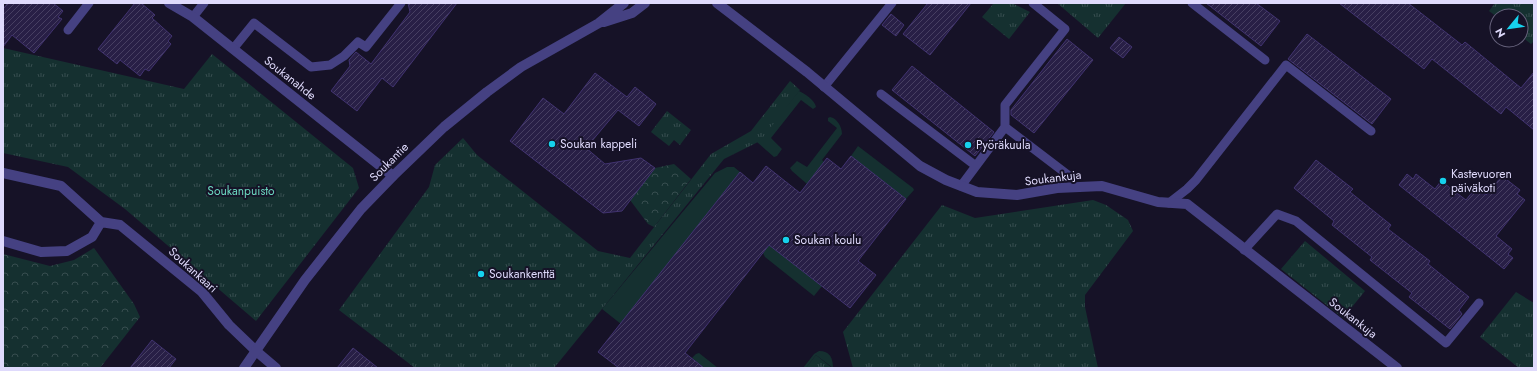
<svg xmlns="http://www.w3.org/2000/svg" width="1537" height="371" viewBox="0 0 1537 371" font-family="Jost,sans-serif">
  <defs>
    <pattern id="forest-crowns" width="20" height="18" patternUnits="userSpaceOnUse"><rect width="20" height="18" fill="#153030"/><path d="M2 6a3 3 0 1 1 6 0M12 15a3 3 0 1 1 6 0" fill="none" stroke="#374d4f"/></pattern>
    <pattern id="park-tufts" width="24" height="20" patternUnits="userSpaceOnUse"><rect width="24" height="20" fill="#153030"/><path d="M3 7l-1-3M5 7V3M7 7l1-3M15 17l-1-3M17 17v-4M19 17l1-3" fill="none" stroke="#374d4f"/></pattern>
    <pattern id="building-hatch" width="6" height="6" patternUnits="userSpaceOnUse"><rect width="6" height="6" fill="#281f46"/><path d="M-1 1l2-2M0 6l6-6M5 7l2-2" fill="none" stroke="#473f62"/></pattern>
  </defs>
  <rect width="100%" height="100%" fill="#161227"/>
  <!-- grass -->
  <path fill="#153030" d="M799,91C805,94 815,100 816,107L813,109L801,100L771,138L782,149L777,156L774,157L757,142Z
    M830,117C837,118 842,127 842,134L822,160L824,162L807,184L792,171L790,168L797,161L807,167L837,128L828,121V118Z
    M858,146L913,188L914,190L906,199L851,156Z
    M727,167H734L740,172L621,324L602,309L715,173Z
    M769,245L822,286L814,296L765,257L763,253Z
    M819,351C830,351 833,358 833,368L816,355L806,368H803L814,354Z
    M699,353L718,368H704L692,358L696,354Z"/>
  <!-- forest -->
  <path fill="url(#forest-crowns)" d="M674,164L691,179L654,227L648,224L630,200L655,168Z
    M94,248L134,304L140,317L100,368H3V254L50,266L74,260Z"/>
  <!-- park -->
  <path fill="url(#park-tufts)" d="M994,3H1012L1030,12L1009,39L982,17Z
    M1057,3H1126L1098,38Z
    M1495,3H1534V41L1531,44L1521,36V16H1497V17L1489,11Z
    M3,48L184,89L212,54L353,168L359,188L256,321L125,209L68,167L3,153Z
    M790,81L800,90L760,141L724,159L554,368H415L339,310L429,187L435,165L463,138L477,155L598,251L630,258L711,154L751,131Z
    M667,111L691,130L680,145L674,140L669,146L651,132Z
    M1093,200L1106,205L1128,220L1133,231L1085,295V307L1098,368H853L843,332L942,205L975,218Z
    M1305,241L1365,291L1343,318L1281,269Z
    M1516,292L1534,303V368H1519L1480,337Z
    M816,355L832,368H806Z"/>
  <!-- building -->
  <path fill="url(#building-hatch)" stroke="#413370" d="M8,3H53L63,11L58,17L62,19L34,53L12,35L3,47V9Z
    M135,3H141L155,15L152,18L172,36L168,41L171,44L149,71L145,69L140,76L120,60L117,64L98,49Z
    M408,3H457L393,87L382,78L357,111L331,91L350,66L349,60L356,52L371,64L410,12Z
    M928,3H971L930,55L903,34Z
    M1206,3H1256L1280,21L1261,46Z
    M1339,3H1408L1462,45L1465,42L1521,88L1534,72V130L1506,107L1501,114L1432,59L1424,69Z
    M891,14L904,25L896,36L882,25Z
    M1307,34L1391,99L1372,124L1288,59Z
    M1119,37L1132,47L1123,58L1110,48Z
    M1067,39L1093,60L1034,133L1011,115V110Z
    M912,66L994,132L975,156L892,90Z
    M595,73L627,97L635,87L656,104L639,126L618,110L586,148L605,164L641,158L655,168L622,211L603,213L510,141L543,98L564,114Z
    M851,156L906,199L858,261L876,275L850,308L769,245L685,353L704,368H619L598,352L740,172L753,183L766,166L800,193L827,158L841,169Z
    M1316,160L1353,189L1350,192L1391,225L1388,229L1430,261L1428,264L1469,297L1459,310L1462,314L1450,329L1409,297L1412,293L1370,260L1372,257L1332,225L1334,221L1294,188Z
    M1407,174L1413,179L1416,174L1435,189L1441,181L1466,200L1476,187L1486,195L1502,176L1520,190L1517,194L1525,200L1496,236L1512,249L1508,254L1513,258L1504,269L1399,185Z
    M152,340L176,359L169,368H130Z
    M353,348L378,368H337Z"/>
  <g fill="none" stroke-linecap="round" stroke-linejoin="round">
    <!-- service -->
    <path stroke="#454182" stroke-width="9" d="M1192,3L1265,60
      M193,17L204,3
      M68,30L89,3
      M233,49L254,23L311,67L330,65L344,56L358,42L366,47L401,3
      M824,87L892,3
      M881,94L976,166
      M1005,127L1068,175
      M961,186L1005,127V105L1065,29L1033,3
      M1169,203L1187,189L1196,180L1286,65L1371,131
      M1244,250L1277,214L1296,221L1446,343L1479,303"/>
    <!-- minor -->
    <path stroke="#454182" stroke-width="10" d="M169,3L193,17L393,176
      M717,3L807,72L920,166L946,180L977,192L1017,195L1057,188L1102,186L1158,202L1187,204L1397,368
      M3,173L61,186L101,222L120,225L202,292L229,325L256,351L276,368
      M3,241L41,252L67,251L92,237L101,222"/>
    <!-- tertiary -->
    <path stroke="#454182" stroke-width="10" d="M604,22L632,13L645,3
      M244,368L305,280L361,209L393,176L444,127L487,92L521,67L599,23L624,3"/>
  </g>
  <!-- markers -->
  <g fill="#16d1ed" stroke="#161227" stroke-width="1.5">
    <circle cx="552" cy="144" r="4"/>
    <circle cx="968" cy="145" r="4"/>
    <circle cx="1443" cy="181" r="4"/>
    <circle cx="786" cy="240" r="4"/>
    <circle cx="481" cy="274" r="4"/>
  </g>
  <g text-anchor="middle" stroke-width="4" stroke-linejoin="round" paint-order="stroke">
    <!-- street labels -->
    <g font-size="12" fill="#dfdafc" stroke="#161227">
      <text transform="translate(290 78) rotate(38)" y="4">Soukanahde</text>
      <text transform="translate(389 162) rotate(-45)" y="4">Soukantie</text>
      <text transform="translate(1053 178) rotate(-7)" y="4">Soukankuja</text>
      <text transform="translate(193 270) rotate(42)" y="4">Soukankaari</text>
      <text transform="translate(1353 318) rotate(38)" y="4">Soukankuja</text>
    </g>
    <!-- poi labels -->
    <g font-size="12" fill="#dfdafc" stroke="#161227" text-anchor="start">
      <text x="560" y="148">Soukan kappeli</text>
      <text x="976" y="149">Pyöräkuula</text>
      <text x="1451" y="178">Kastevuoren<tspan x="1451" dy="14">päiväkoti</tspan></text>
      <text x="794" y="244">Soukan koulu</text>
      <text x="489" y="278">Soukankenttä</text>
    </g>
    <!-- park labels -->
    <g font-size="12" fill="#6bd7bf" stroke="#161227">
      <text x="241" y="195">Soukanpuisto</text>
    </g>
  </g>
  <!-- border -->
  <rect width="1537" height="371" fill="none" stroke="#dfdafc" stroke-width="8"/>
  <!-- north arrow -->
  <g transform="translate(1509 28) rotate(241)"><circle r="19" fill="#161227" stroke="#66627c"/>
  <path d="M0-3L7 15L0 10L-7 15Z" fill="#16d1ed"/>
  <text y="-6" font-size="11" font-weight="bold" text-anchor="middle" fill="#dfdafc">N</text>
  </g>
</svg>
